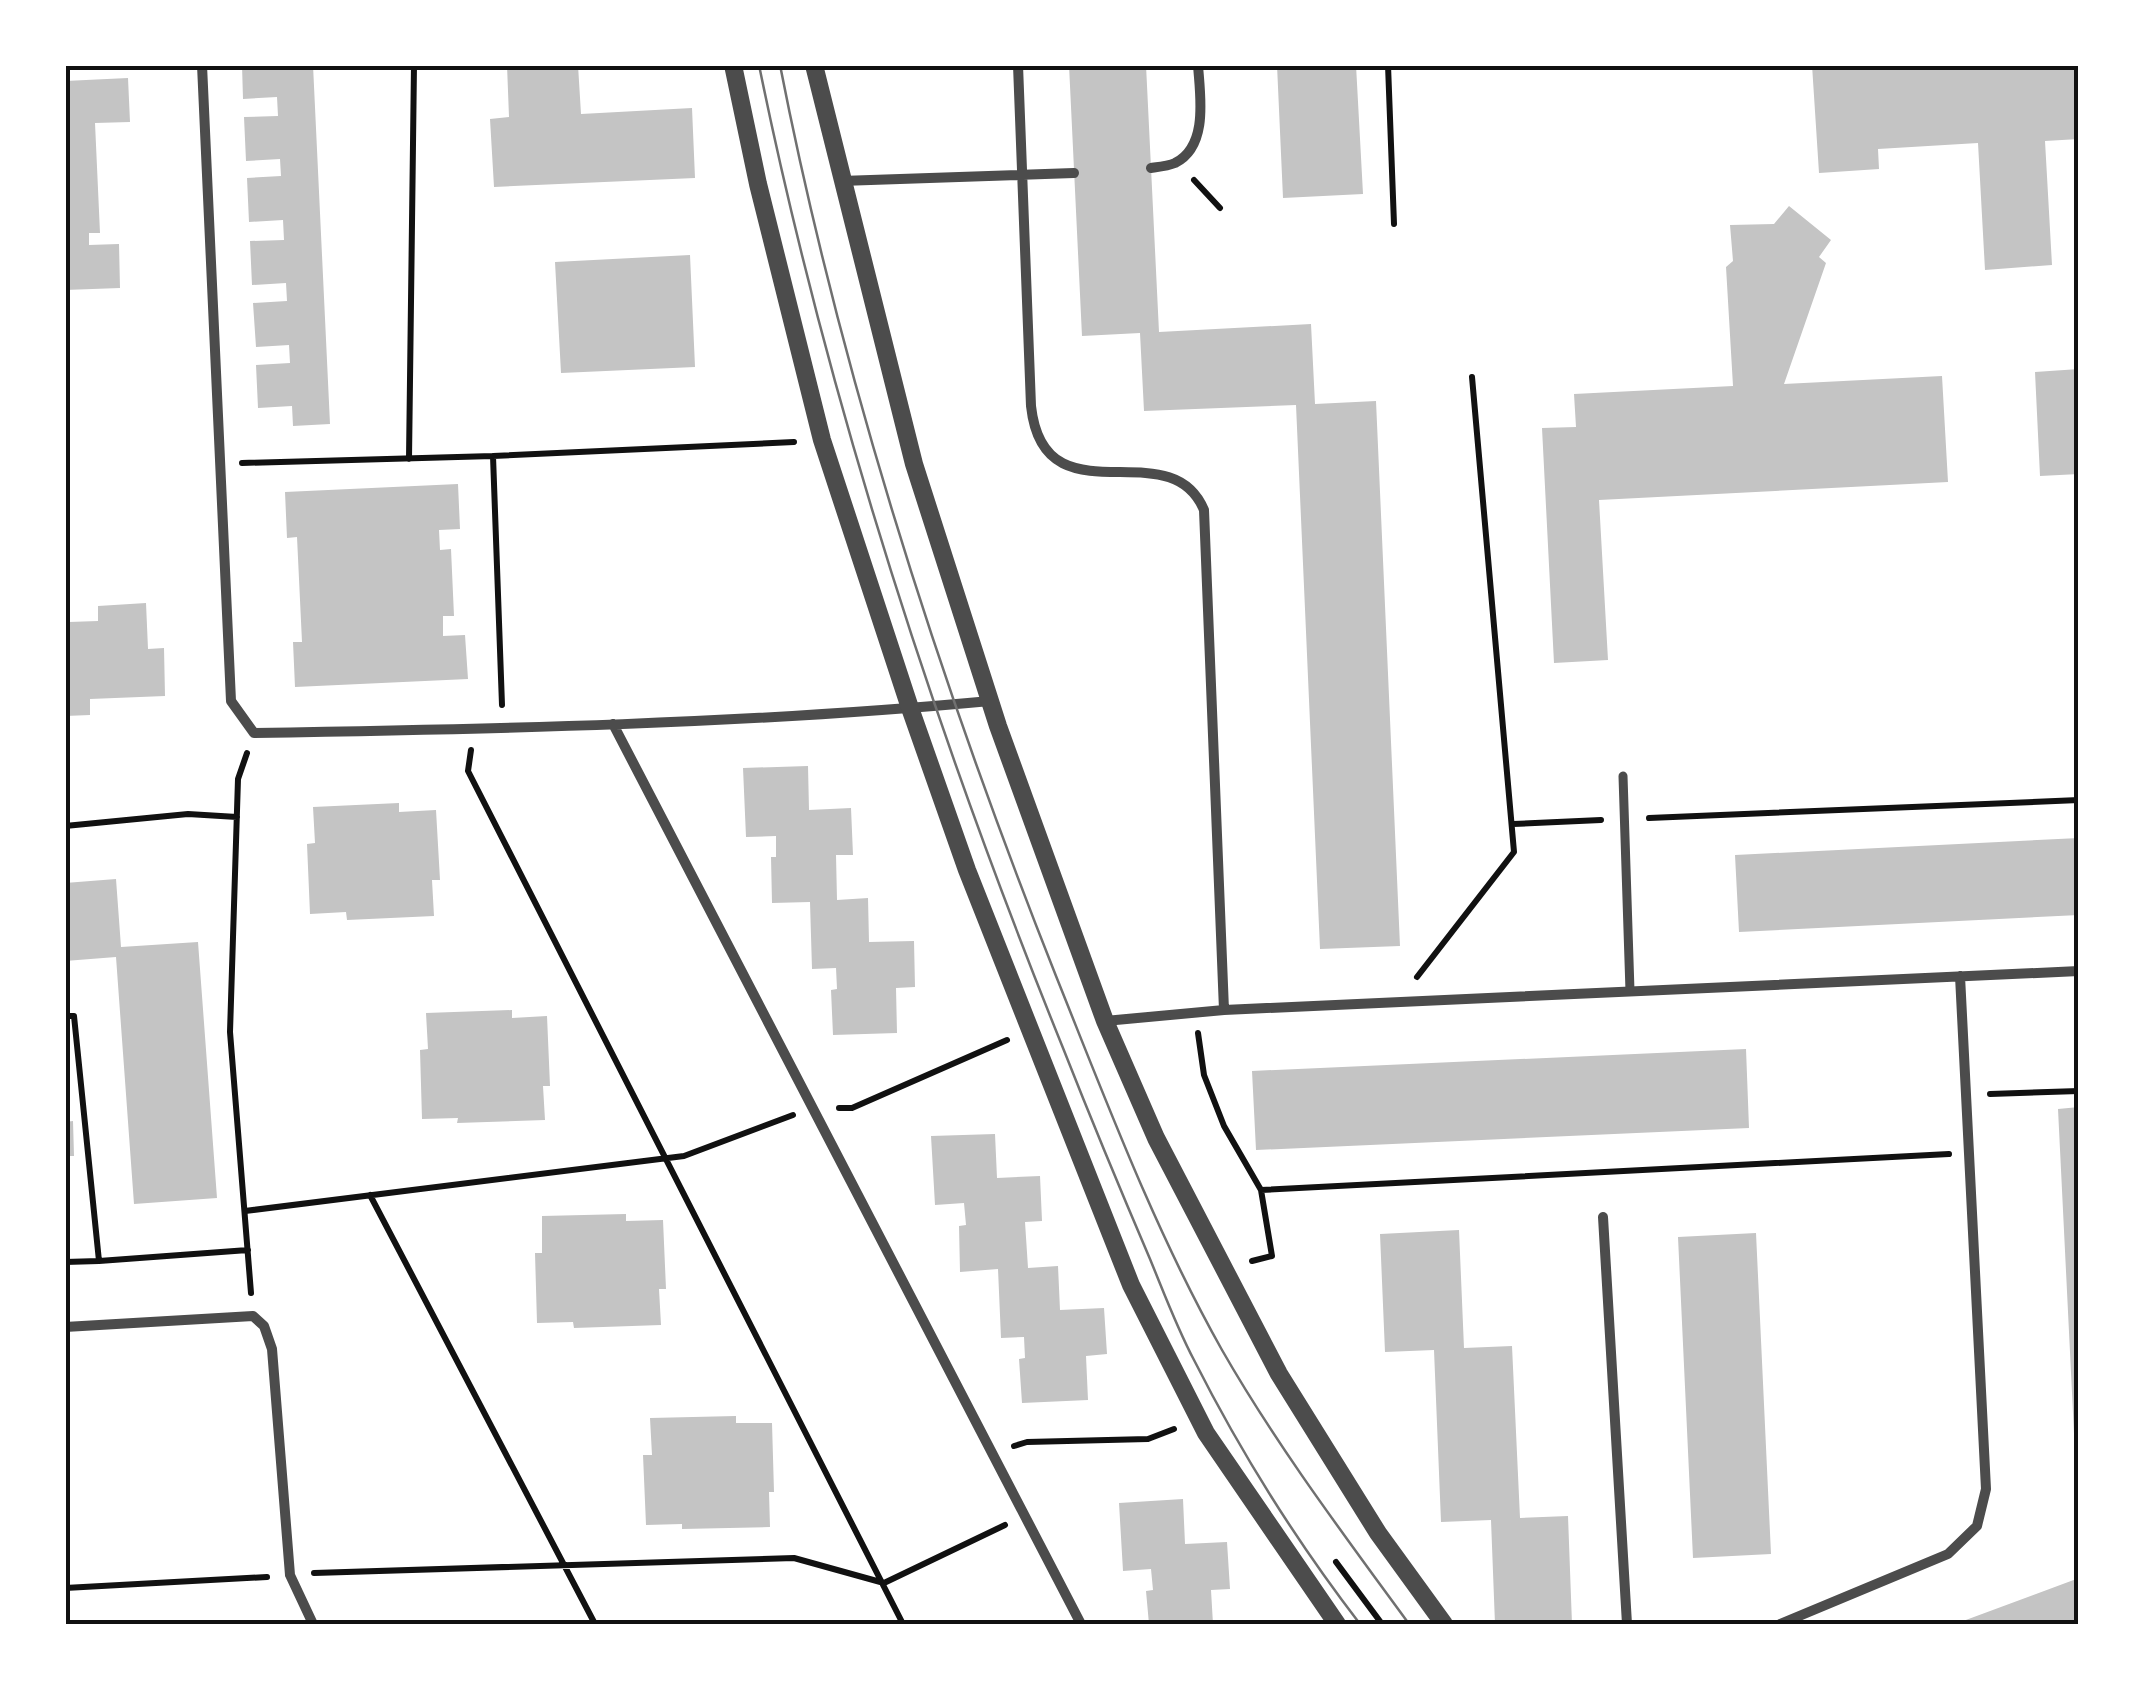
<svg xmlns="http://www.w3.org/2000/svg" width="2144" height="1689" viewBox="0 0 2144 1689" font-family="'Golos Text',sans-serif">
  <rect width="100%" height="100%" fill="#fff"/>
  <!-- building -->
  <path fill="#c4c4c4" d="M242,65H313L330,424L293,426L292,406L258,408L256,365L290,363L289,345L256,347L253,303L287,301L286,283L252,285L250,241L284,240L283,220L249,222L247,178L281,176L280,159L246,161L244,117L278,116L277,97L243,99Z
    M507,65H578L581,114L692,108L695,178L494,187L490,119L509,117Z
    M1069,65H1146L1159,332L1311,324L1315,404L1376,401L1400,946L1320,949L1296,405L1144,411L1140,333L1082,336Z
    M1277,65H1356L1363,194L1283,198Z
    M1812,65H2079V139L2045,141L2052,265L1985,270L1978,143L1878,149L1879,169L1819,173Z
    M128,78L130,122L95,123L100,233H89V245L119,244L120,288L65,290V81Z
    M1789,206L1831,240L1819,257L1826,263L1784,384L1942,376L1948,482L1599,500L1608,660L1554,663L1542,428L1576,427L1574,394L1733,386L1726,267L1733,261L1730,225L1774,224Z
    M690,255L695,367L561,373L555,262Z
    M2079,369V474L2040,476L2035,372Z
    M458,484L460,529L439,530L440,550L451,549L454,616H443V636L465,635L468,679L295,687L293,642H302L297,537L287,538L285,492Z
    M146,603L148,649L164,648L165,696L90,699V715L65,716L69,622L98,621V606Z
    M808,766L809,810L851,808L853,855H836L837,900L868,898L869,942L914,941L915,987L896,988L897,1033L833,1035L831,990L837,989L836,968L812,969L810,902L772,903L771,857H776V836L746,837L743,768Z
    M399,803V812L436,810L440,880H432L434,916L347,920L346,912L310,914L307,844L315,843L313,807Z
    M2079,838V915L1739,932L1735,855Z
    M116,879L121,947L198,942L217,1198L134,1204L116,957L65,961V883Z
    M512,1010V1018L547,1016L550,1086H543L545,1120L457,1123L458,1118L422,1119L420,1050L428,1049L426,1013Z
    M1746,1049L1749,1128L1256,1150L1252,1071Z
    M2079,1107V1474H2076L2058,1109Z
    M73,1121L74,1156H65V1122Z
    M995,1134L997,1178L1040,1176L1042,1221L1025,1222L1028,1268L1058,1266L1060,1310L1104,1308L1107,1354L1086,1356L1088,1400L1022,1403L1019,1359L1025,1358L1024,1337L1001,1338L998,1269L960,1272L959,1226L966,1225L964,1203L935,1205L931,1136Z
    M626,1214V1221L663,1220L666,1289H659L661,1325L574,1328L573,1322L537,1323L535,1253H542V1216Z
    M1459,1230L1464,1348L1512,1346L1520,1518L1568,1516L1572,1624H1495L1491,1520L1441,1522L1434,1350L1385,1352L1380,1234Z
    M1756,1233L1771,1554L1693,1558L1678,1237Z
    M736,1416V1423H772L774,1492H769L770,1527L682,1529V1524L646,1525L643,1455H652L650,1418Z
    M1183,1499L1185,1544L1227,1542L1230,1589L1211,1590L1213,1624H1149L1146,1591L1153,1590L1151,1569L1123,1571L1119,1503Z
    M2079,1578V1624H1955Z"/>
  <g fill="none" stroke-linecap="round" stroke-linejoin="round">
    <!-- path -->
    <path stroke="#111" stroke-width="6" d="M1388,65L1394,224
      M1194,180L1220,208
      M493,456L502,705
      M409,459L414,65
      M242,463L493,456L794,442
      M471,750L468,771L903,1624
      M247,753L238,779L230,1032L251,1293
      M1649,818L2079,800
      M1513,824L1601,820
      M65,826L188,814L237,817
      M1417,977L1514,852L1472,377
      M65,1016H74L99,1261L248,1250
      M1198,1033L1204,1075L1224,1126L1261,1190L1272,1256L1252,1261
      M1990,1094L2079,1091
      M839,1108H852L1007,1040
      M1261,1190L1949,1154
      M370,1195L595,1624
      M245,1211L684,1156L793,1115
      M65,1262L99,1261
      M1014,1446L1027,1442L1148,1439L1174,1429
      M1336,1562L1382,1624
      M314,1573L794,1558L884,1583L1005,1525
      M65,1588L267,1577"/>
    <!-- pedestrian -->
    <path stroke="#4c4c4c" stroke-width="9" d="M1623,776L1630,991"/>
    <!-- minor -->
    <path stroke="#4c4c4c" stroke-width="10" d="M202,65L231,701L254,733C500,729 745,724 990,701
      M1018,65L1031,406C1044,525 1170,428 1204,510L1224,1010
      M1151,168C1158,167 1168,166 1175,163C1209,146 1200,95 1198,65
      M841,181L1074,173
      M613,724L1081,1624
      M1105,1021L1224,1010L2079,971
      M1603,1217L1627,1624
      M65,1327L253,1316L264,1326L272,1349L290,1575L313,1624
      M1780,1624L1948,1554L1977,1526L1986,1489L1960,976"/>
    <!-- tertiary -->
    <path stroke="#4c4c4c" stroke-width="18" d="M733,65L758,184L822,440L910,708L967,870L1131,1285L1206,1433L1337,1624
      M814,65L914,464L998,726L1105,1021L1156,1138L1279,1374L1378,1533L1444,1624"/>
    <!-- tram -->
    <path stroke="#707070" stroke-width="2.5" d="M759,65C828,403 934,729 1063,1048C1091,1119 1120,1189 1150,1259C1164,1293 1177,1328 1194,1360C1241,1453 1297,1542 1360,1624
      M780,65C841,377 939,681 1056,976C1107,1103 1155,1231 1222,1350C1277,1446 1344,1535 1409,1624"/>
  </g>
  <!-- border -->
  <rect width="2144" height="1689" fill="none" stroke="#ffffff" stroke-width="135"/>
  <rect x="68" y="68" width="2008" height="1554" fill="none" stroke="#111" stroke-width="4"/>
</svg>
